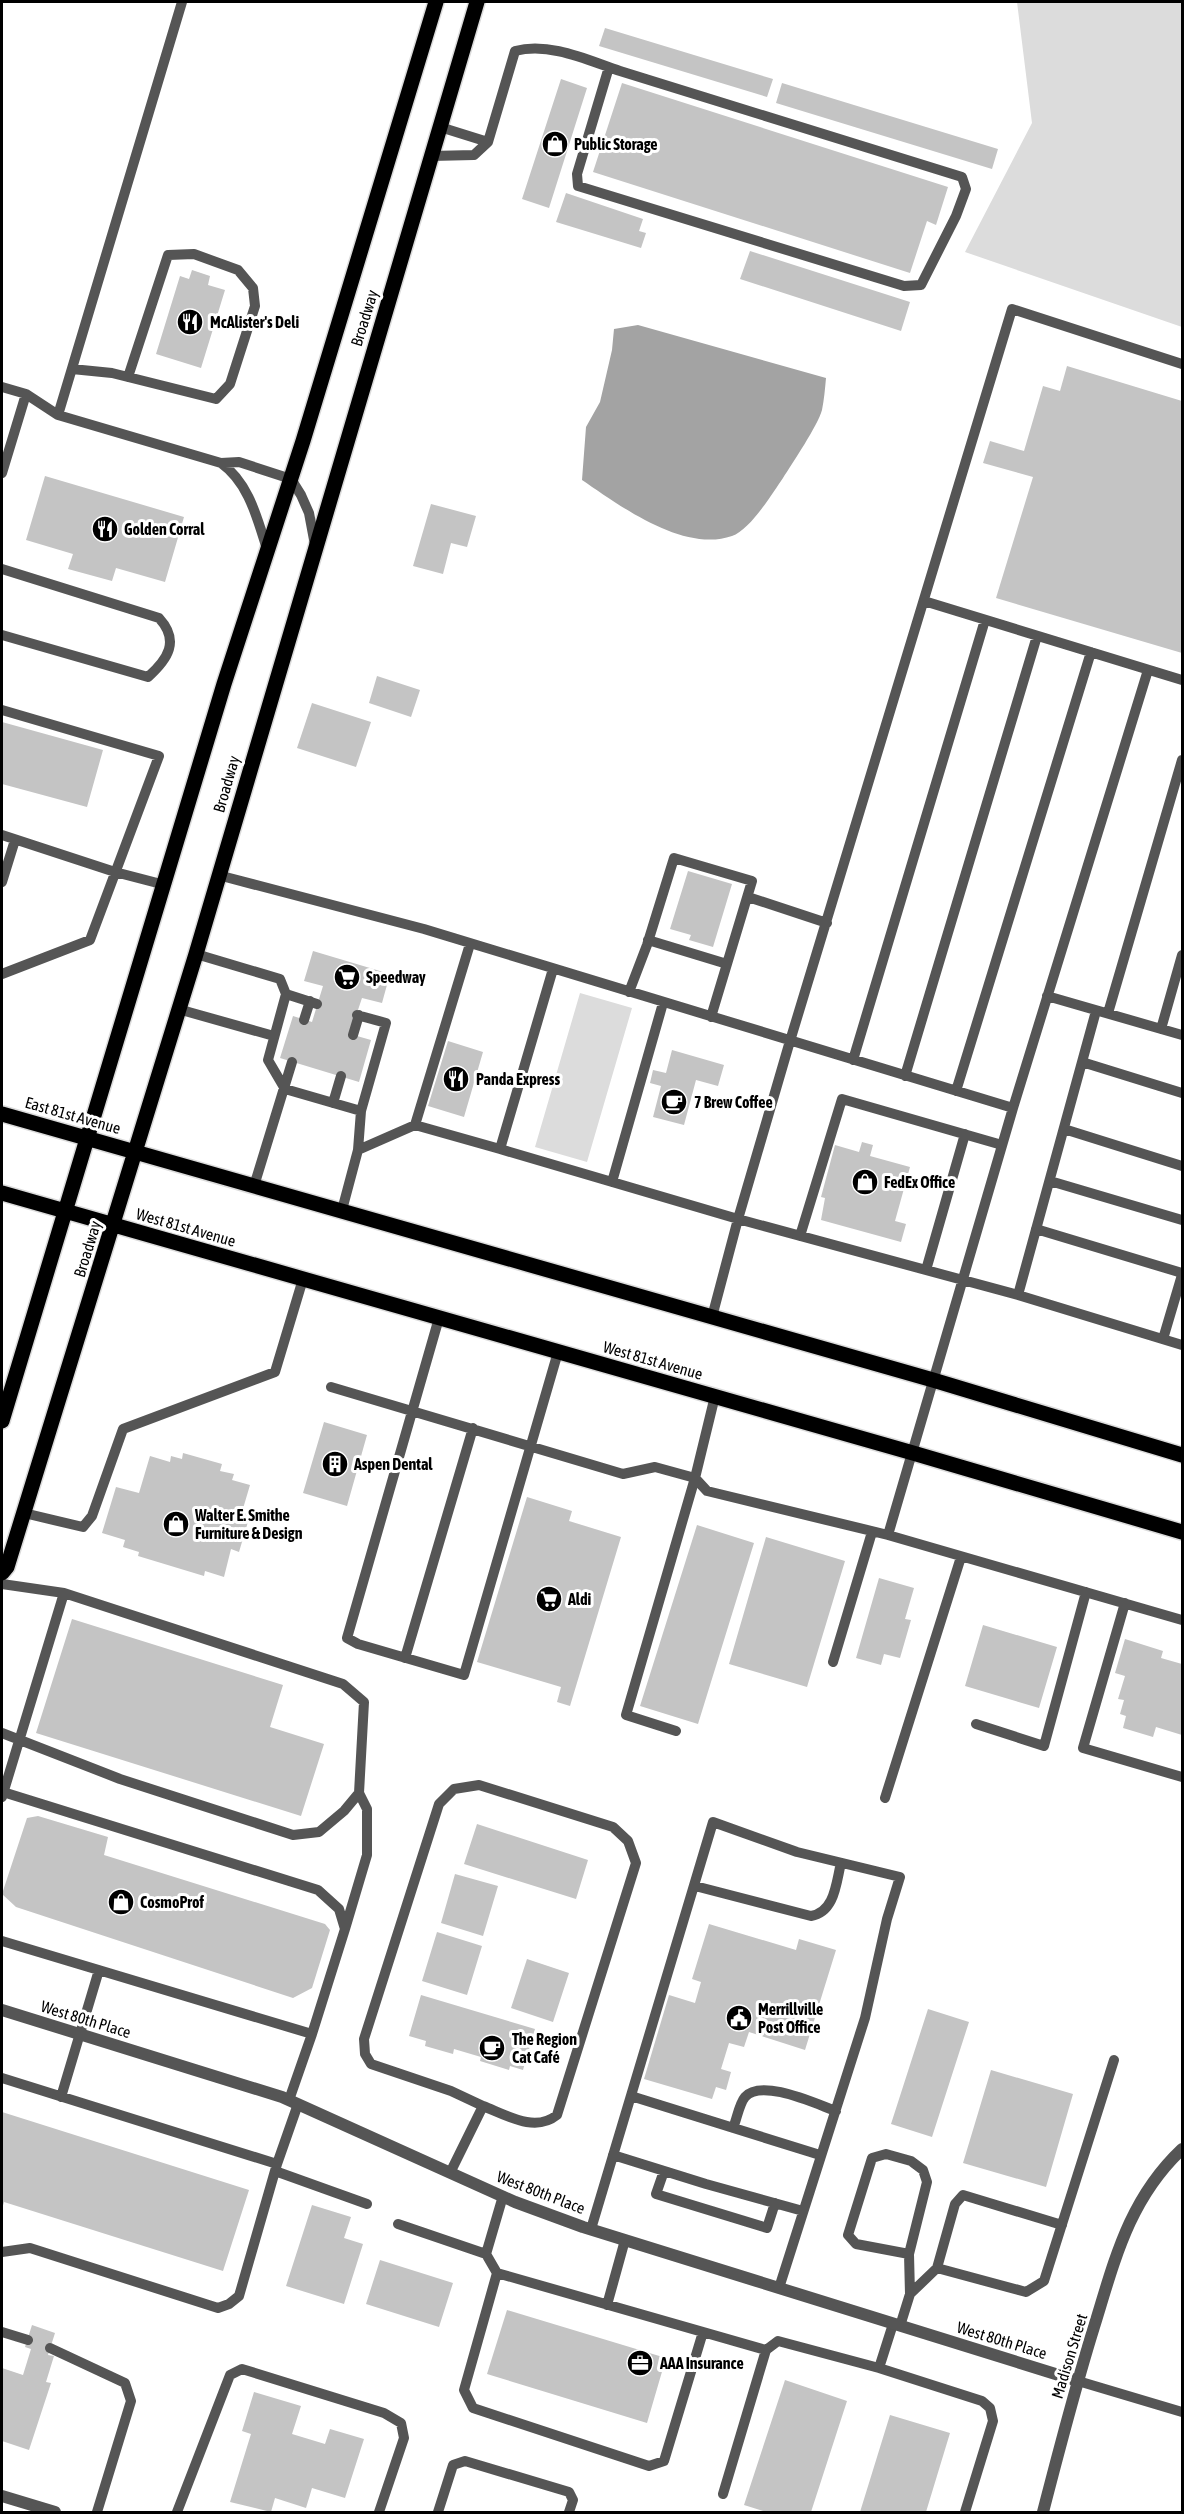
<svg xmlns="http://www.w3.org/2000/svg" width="1184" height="2514" viewBox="0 0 1184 2514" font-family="'Asap Condensed',sans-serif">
  <rect width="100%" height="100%" fill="#fff"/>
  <!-- green -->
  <path fill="#dcdcdc" d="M1017,2H1182V327L965,252L1032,123Z
    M580,993L632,1008L587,1162L535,1147Z"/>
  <!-- water -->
  <path fill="#a3a3a3" d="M638,325L826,378C825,389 824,400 822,410C818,425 792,464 783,478C772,494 750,530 732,536C684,553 620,506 582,480L586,427L600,402L612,350L614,329Z"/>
  <!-- building -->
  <path fill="#c4c4c4" d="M605,28L773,79L767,97L599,46Z
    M561,79L587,88L549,208L522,199Z
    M622,83L948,187L936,225L927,221L910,273L593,172Z
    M782,83L998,149L992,169L776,103Z
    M566,193L643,219L639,231L646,233L641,248L556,222Z
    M750,251L910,302L901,331L740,279Z
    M192,270L210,276L208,285L225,290L201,368L156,354L180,276L189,279Z
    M1067,366L1182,401V653L996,598L1033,477L983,463L990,441L1024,451L1043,386L1060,391Z
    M45,476L184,517L165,582L116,568L112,581L68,569L73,554L26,540Z
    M431,504L476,516L467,547L451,543L443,574L413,566Z
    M377,676L420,690L411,717L369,703Z
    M312,703L371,722L356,767L297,748Z
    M2,722L103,750L87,807L2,784Z
    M688,871L732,884L713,947L689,940L691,935L670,929Z
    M313,951L390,974L382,1003L362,998L350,1034L371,1040L359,1082L280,1058L293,1016L312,1022L323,986L304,981Z
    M448,1041L483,1052L464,1117L428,1106Z
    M672,1050L724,1065L718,1086L696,1080L684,1125L653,1117L661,1086L650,1083L653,1070L666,1073Z
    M862,1142L873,1145L870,1156L910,1167L895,1221L906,1224L901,1242L821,1220L825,1198L821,1197L835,1145L859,1152Z
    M324,1422L367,1435L347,1506L303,1493Z
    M183,1453L222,1464L220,1471L234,1474L232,1480L250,1485L242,1512L250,1515L239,1552L231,1549L224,1577L205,1571L204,1576L138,1556L139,1552L123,1547L125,1540L102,1533L116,1487L139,1493L150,1456L170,1462L171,1456L182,1459Z
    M527,1497L572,1511L569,1521L621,1537L570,1706L557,1702L561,1687L477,1662Z
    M697,1525L754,1543L698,1724L640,1706Z
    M766,1537L845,1561L807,1687L729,1664Z
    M879,1578L914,1588L905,1619L911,1620L900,1658L884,1654L881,1665L856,1658Z
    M72,1619L283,1685L270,1727L324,1744L301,1816L36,1733Z
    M983,1625L1057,1647L1039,1708L965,1686Z
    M1125,1639L1163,1651L1161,1658L1182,1664V1735L1156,1727L1153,1737L1123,1728L1126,1716L1120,1714L1124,1700L1118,1699L1125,1676L1115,1673Z
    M38,1816L108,1837L104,1855L325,1924L330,1930L312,1988L293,1998L16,1907L2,1894L27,1818Z
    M477,1824L588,1860L576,1899L464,1864Z
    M455,1874L498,1886L483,1936L441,1923Z
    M709,1924L796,1950L799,1939L836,1950L805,2050L749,2032L744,2047L729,2043L721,2069L731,2072L726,2090L716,2087L712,2099L644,2079L669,1995L695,2003L701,1982L692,1979Z
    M437,1932L482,1946L467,1995L422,1981Z
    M527,1959L569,1973L553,2022L511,2008Z
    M421,1995L535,2029L523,2070L510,2066L509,2070L480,2061L481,2057L454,2049L453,2054L425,2046L426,2041L409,2036Z
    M928,2009L969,2022L932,2137L891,2124Z
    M991,2070L1073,2094L1046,2187L963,2163Z
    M2,2112L249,2190L223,2271L4,2202L2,2209Z
    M312,2205L351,2217L344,2238L363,2244L344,2304L286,2286Z
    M380,2260L453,2283L439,2327L366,2304Z
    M507,2310L666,2358L647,2423L487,2374Z
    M32,2325L55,2333L48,2355L54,2356L46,2382L51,2383L29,2450L2,2441V2368L23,2375L31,2349L25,2347Z
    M785,2380L847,2401L811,2512H766L744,2505Z
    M254,2392L301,2406L292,2434L325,2444L330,2429L364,2439L345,2498L312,2488L306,2508L275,2498L271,2512L230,2502L251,2434L242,2431Z
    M890,2415L950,2433L926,2512H860Z"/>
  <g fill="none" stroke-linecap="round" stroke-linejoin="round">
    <defs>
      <path id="primary" d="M2,1114L933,1380L1182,1455
        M2,1193L913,1453L1182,1532
        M2,1421L224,684L303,441L436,2
        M2,1573L7,1567L196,954L477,2"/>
    </defs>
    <!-- primary casing -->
    <use href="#primary" stroke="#dbdbdb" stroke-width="18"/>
    <!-- service -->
    <path stroke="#555" stroke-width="10" d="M440,127L488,142
      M431,156L474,155L488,142L515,51C550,42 587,60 620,71L962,177L966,189L956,216L921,285L904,286L578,186L577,174L609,67
      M72,369L112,373L216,399L230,384L255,306L253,288L238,270L194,254L168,255L128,377
      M2,387L26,394L58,415L221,463C249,483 257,518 267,549
      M58,415L182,2
      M221,463L239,462L291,479L301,495L309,513L315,545
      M2,473L26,394
      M2,569L159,618C180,641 168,659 148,677L2,635
      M924,601L1182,680
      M2,710L159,756L90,940L2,974
      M2,835L115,872L165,885
      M218,875L424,929L1013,1108L888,1535
      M2,882L15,840
      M748,897L827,923
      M648,940L727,964
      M196,954L280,979L286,994L268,1060L285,1089L361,1111L358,1150L415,1125L500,1149L553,969
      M629,992L647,945L674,858L752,881L711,1017
      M286,994L317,1004
      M1047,996L1182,1035
      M178,1009L274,1036
      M1108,1013L1182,760
      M357,1015L386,1023L361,1111
      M304,1020L310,1001
      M1161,1029L1182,955
      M353,1035L359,1015
      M853,1060L985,620
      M1082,1062L1182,1093
      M905,1076L1037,636
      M956,1091L1091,652
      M333,1103L341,1076
      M1013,1108L1148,670
      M415,1125L470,944
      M1064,1129L1182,1166
      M500,1149L738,1219L1018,1295L1182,1345
      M1050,1181L1182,1220
      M612,1182L663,1003
      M254,1186L292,1062
      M342,1210L358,1150
      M1036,1229L1182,1273
      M800,1236L842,1099L1002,1145
      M926,1270L965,1134
      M1018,1295L1096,1011
      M712,1317L738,1219L790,1041L1012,309L1182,364
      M439,1318L347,1638L358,1644L464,1675L558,1352
      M1163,1339L1182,1275
      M331,1387L623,1474L655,1467L695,1478L715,1396
      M695,1478L707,1491L888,1535L1182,1620
      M24,1513L83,1527L92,1516L123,1429L275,1372L303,1279
      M2,1584L64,1593L343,1684L364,1702L359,1793L344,1811L319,1832L293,1835L120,1779L2,1733
      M1125,1603L1083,1748L1182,1777
      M405,1658L473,1428
      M833,1662L872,1532
      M976,1724L1044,1746L1086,1592
      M676,1731L626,1715L695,1478
      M2,1797L64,1593
      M885,1798L961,1557
      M695,1886L811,1916C835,1912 836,1883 841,1863
      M345,1929L367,1855V1809L359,1793
      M2,1941L312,2034L345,1929L339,1909L318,1890L3,1792
      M2,2078L277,2164
      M631,2096L820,2155
      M61,2097L99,1970
      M289,2100L312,2034
      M733,2128C737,2119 739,2104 745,2097C761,2078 816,2104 836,2111
      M613,2155L706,2184L803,2211
      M275,2171L367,2204
      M664,2171L656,2194L767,2228L775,2203
      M450,2173L483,2106L451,2091L371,2064L365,2054L364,2039L439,1804L454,1789L479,1785L613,1827L628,1841L636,1863L557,2115C535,2133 506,2115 483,2106
      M503,2196L486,2254L497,2273L766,2350
      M398,2224L486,2254
      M591,2229L713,1822L797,1852L900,1877L887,1919L865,2018L779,2288
      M2,2252L30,2248L218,2308L229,2304L239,2296L277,2164L298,2104
      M937,2268L1026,2292L1044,2281L1114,2060
      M497,2273L464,2390L473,2408L649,2466L664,2461L703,2332
      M910,2294L937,2268L955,2204L963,2195L1062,2225
      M607,2305L625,2240
      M893,2324L879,2368L982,2401L990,2408L993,2421L965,2512
      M900,2326L910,2294L909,2254L927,2182L923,2170L911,2161L886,2154L872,2158L848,2235L856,2244L909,2254
      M2,2332L28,2340
      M50,2348L125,2383L131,2401L97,2512
      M1078,2381L1182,2412
      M723,2494L766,2350L778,2341L879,2368
      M177,2512L230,2375L242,2369L384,2413L401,2423L404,2438L379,2512
      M438,2512L453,2465L465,2461L569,2492L573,2500L569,2512"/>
    <!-- minor -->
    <path stroke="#555" stroke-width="12" d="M2,2010L282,2097L515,2202L583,2227L1078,2381
      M2,2496L55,2512"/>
    <!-- tertiary -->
    <path stroke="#555" stroke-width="12" d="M1043,2512C1059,2450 1075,2388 1094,2327C1115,2259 1129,2199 1182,2149"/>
    <!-- primary -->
    <use href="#primary" stroke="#000" stroke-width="15"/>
  </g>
  <!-- icons -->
  <defs>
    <symbol id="shop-disc" viewBox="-11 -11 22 22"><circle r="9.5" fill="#000" stroke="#fff"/><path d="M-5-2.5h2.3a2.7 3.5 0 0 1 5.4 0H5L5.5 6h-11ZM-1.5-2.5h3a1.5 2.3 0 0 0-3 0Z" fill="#fff"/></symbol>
    <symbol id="restaurant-disc" viewBox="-11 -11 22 22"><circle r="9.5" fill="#000" stroke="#fff"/><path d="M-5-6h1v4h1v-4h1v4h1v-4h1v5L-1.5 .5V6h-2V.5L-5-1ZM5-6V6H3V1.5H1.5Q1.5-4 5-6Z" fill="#fff"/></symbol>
    <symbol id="supermarket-disc" viewBox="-11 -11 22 22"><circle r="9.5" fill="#000" stroke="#fff"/><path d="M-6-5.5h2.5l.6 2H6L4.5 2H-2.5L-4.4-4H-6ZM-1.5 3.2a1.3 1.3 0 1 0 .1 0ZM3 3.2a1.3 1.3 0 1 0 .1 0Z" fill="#fff"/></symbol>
    <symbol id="cafe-disc" viewBox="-11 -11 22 22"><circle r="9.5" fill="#000" stroke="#fff"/><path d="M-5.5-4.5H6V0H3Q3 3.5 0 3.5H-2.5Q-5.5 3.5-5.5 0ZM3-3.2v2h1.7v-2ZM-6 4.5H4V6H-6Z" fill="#fff"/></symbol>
    <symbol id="building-disc" viewBox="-11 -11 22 22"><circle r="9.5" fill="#000" stroke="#fff"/><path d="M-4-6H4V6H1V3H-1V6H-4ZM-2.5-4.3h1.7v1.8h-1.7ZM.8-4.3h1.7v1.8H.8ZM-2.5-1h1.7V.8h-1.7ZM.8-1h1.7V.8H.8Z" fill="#fff"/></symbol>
    <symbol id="civic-disc" viewBox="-11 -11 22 22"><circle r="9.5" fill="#000" stroke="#fff"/><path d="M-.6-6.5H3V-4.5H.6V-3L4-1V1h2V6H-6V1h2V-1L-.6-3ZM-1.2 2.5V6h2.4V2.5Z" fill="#fff"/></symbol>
    <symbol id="office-disc" viewBox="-11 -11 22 22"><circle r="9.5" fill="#000" stroke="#fff"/><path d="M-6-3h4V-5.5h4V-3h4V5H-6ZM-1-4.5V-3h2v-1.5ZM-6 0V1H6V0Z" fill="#fff"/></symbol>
  </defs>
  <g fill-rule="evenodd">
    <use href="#shop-disc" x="540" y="129" width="30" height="30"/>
    <use href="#restaurant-disc" x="175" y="307" width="30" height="30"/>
    <use href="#restaurant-disc" x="90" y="514" width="30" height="30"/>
    <use href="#supermarket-disc" x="332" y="962" width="30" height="30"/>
    <use href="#restaurant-disc" x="441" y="1064" width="30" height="30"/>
    <use href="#cafe-disc" x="659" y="1087" width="30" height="30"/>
    <use href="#shop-disc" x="850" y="1167" width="30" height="30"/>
    <use href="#building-disc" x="320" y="1449" width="30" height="30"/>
    <use href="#shop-disc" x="161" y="1509" width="30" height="30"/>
    <use href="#supermarket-disc" x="534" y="1584" width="30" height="30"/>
    <use href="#shop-disc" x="106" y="1887" width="30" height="30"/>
    <use href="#civic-disc" x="724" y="2003" width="30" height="30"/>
    <use href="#cafe-disc" x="477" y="2033" width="30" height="30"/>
    <use href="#office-disc" x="625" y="2348" width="30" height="30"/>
  </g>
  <g text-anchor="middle" stroke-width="6" stroke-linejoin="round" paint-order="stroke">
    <!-- poi labels -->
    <g font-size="16" font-weight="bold" fill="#000" stroke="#fff" text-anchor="start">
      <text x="574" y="150">Public Storage</text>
      <text x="210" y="328">McAlister's Deli</text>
      <text x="124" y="535">Golden Corral</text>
      <text x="366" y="983">Speedway</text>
      <text x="476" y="1085">Panda Express</text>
      <text x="694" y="1108">7 Brew Coffee</text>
      <text x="884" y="1188">FedEx Office</text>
      <text x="354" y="1470">Aspen Dental</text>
      <text x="195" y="1521">Walter E. Smithe<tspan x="195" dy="18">Furniture &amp; Design</tspan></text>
      <text x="568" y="1605">Aldi</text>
      <text x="140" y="1908">CosmoProf</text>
      <text x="758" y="2015">Merrillville<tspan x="758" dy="18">Post Office</tspan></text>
      <text x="512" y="2045">The Region<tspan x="512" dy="18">Cat Café</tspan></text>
      <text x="660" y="2369">AAA Insurance</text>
    </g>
    <!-- street labels -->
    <g font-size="16" fill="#000" stroke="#fff">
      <text transform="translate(364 318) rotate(-73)" y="6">Broadway</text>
      <text transform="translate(226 784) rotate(-74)" y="6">Broadway</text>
      <text transform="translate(73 1115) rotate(16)" y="6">East 81st Avenue</text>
      <text transform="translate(186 1227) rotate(16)" y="6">West 81st Avenue</text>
      <text transform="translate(87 1249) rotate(-73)" y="6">Broadway</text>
      <text transform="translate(653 1360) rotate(16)" y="6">West 81st Avenue</text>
      <text transform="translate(86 2019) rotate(17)" y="6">West 80th Place</text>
      <text transform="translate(541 2192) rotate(21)" y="6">West 80th Place</text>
      <text transform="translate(1002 2340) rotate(17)" y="6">West 80th Place</text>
      <text transform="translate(1069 2356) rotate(-73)" y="6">Madison Street</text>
    </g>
  </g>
  <!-- border -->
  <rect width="1184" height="2514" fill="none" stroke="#000000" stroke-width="6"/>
</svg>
